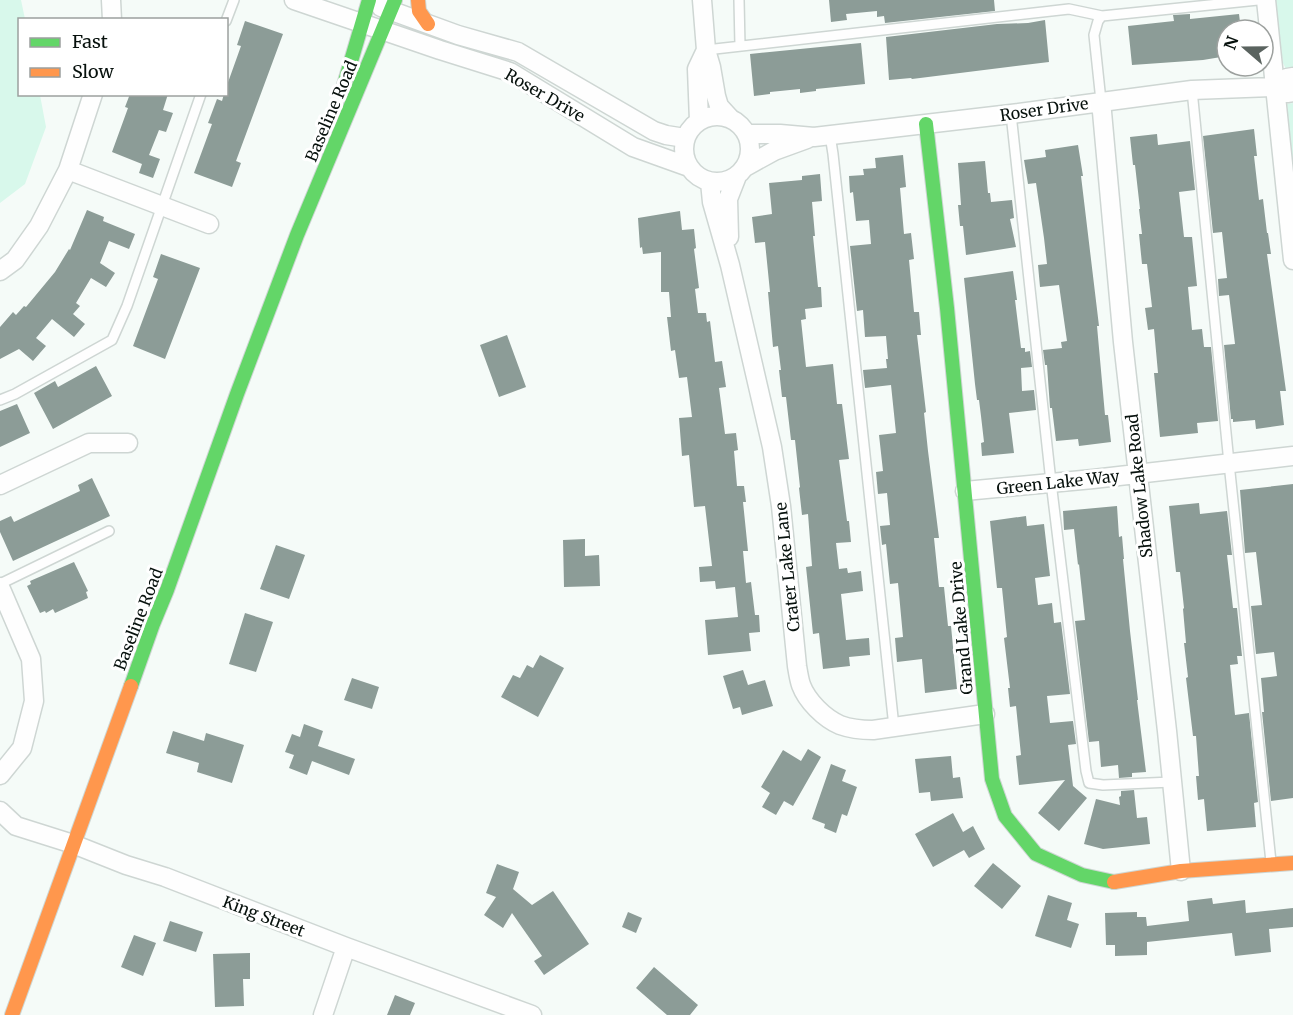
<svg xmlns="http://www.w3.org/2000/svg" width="1293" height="1015" viewBox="0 0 1293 1015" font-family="Merriweather,serif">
  <rect width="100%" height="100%" fill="#f5fbf8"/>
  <!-- green -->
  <path fill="#d8f8eb" d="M0,0H21L25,19L20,20V94L40,95L46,127L25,184L0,203Z
    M1275,0H1293V73L1286,69L1283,63Z
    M1293,103V167L1287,104Z"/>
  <!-- building -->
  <path fill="#8c9c97" d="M829,0H994L995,11L885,23L884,16L877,17V11L846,14L847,20L831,22Z
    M1190,14V19L1239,14L1241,30H1227V56L1203,60L1132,65L1128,26L1174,21L1173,15Z
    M1045,20L1049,62L912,79L911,78L889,80L886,37L997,24L1028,23Z
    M245,21L283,34L236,161L241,163L232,187L194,173L212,124L208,123L217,99L222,101L224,94H226V88L241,46L237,45Z
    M861,43L865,84L816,89V91L800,93V89L770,92V94L754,96L750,54Z
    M130,94H168L163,110L173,113L166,132L159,130L149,155L160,159L153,178L139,173L142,164L112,152L128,108L125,107Z
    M1254,129L1257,156H1254L1259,200L1263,199L1267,233H1268L1271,254H1267L1286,391H1280L1284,425L1256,429L1255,420L1233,422V419H1231L1224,345L1235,344L1229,295L1219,296L1218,279L1227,278L1222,232L1213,233L1203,136Z
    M1157,134L1158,145L1190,141L1195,190L1179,192L1184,237H1192L1197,286L1188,287L1192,330L1202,329L1204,347H1211L1218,421L1197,423L1198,433L1160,437L1154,373H1158L1154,329L1148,330L1145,308L1152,307L1147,264H1142L1139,234H1142L1139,209H1140L1135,165H1133L1130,137Z
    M1078,145L1083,176H1081L1099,326H1097L1105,415H1108L1111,442L1079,446L1078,439L1056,441L1052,408H1050L1047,365H1045L1043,350L1062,348L1061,342L1067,341L1059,285L1040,287L1038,265L1047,264L1044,238L1036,183L1028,184L1024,160L1046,157L1045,150Z
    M903,155L906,187L900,188L904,234L911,233L914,259L909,260L914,312H919L921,335H917L926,412L924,413L928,451L939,538H934L939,587H944L948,626H951L957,689L925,693L922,659L897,662L895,638L903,637L898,583L890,584L886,544L882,545L880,526L890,525L887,493L878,494L876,472L883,471L879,435L896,433L891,385L865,388L863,370L887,368L886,359H888L886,336L865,337L863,310L857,311L850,246L871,244L869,220L856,221L853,192L850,193L849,176L864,175L863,169L876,168L875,158Z
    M985,161L988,193H990L991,202L1012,200L1014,218L1010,219L1016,247L966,255L963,226H960L958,205H961L958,163Z
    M820,174L822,201L812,202L815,236H813L818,287H821L822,307L805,309L806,319L801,320L806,367L833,364L837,404H842L849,459L839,460L847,521H849L851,542L836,543L839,569L847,568L848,573L861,571L863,591L841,594L846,640L869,638L870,655L849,657L850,666L823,669L819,633L813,634L806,567L812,566L808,514L802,515L799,488L800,487L795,440H791L786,397H782L779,370H781L778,346L773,347L768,292H770L765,242L755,243L752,217L772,214L769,183L802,180V176Z
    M87,210L104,217L103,221L135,234L129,249L109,241L100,263L115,273L106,287L91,278L76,303L80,306L73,314L85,324L74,337L52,319L36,338L46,346L33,361L19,349L0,359V327L13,312L16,315L24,306L26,307L55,272L69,249L70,250Z
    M680,211L682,230L694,229L696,248L694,249L699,288L695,289L698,313H706L707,322L710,321L715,362L722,361L726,387L719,388L725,434L736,433L738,450L734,451L737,486H744L746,502H743L748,551H743L746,583L751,582L755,615H759L760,632L749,633L751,651L708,655L705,620L738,617L735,587L716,589L715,581L700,582L699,567L712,566L705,506L694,507L689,455L682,456L679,418L692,417L687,377L679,378L675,350L671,351L667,317H671L669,292H661V252L643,254L642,247L640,248L638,218Z
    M161,254L200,268L165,359L133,346L158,279L153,277Z
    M1013,271L1017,300H1015L1021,348H1025V352L1030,351L1032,367L1021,368L1022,391L1034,390L1036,410L1009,413L1014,453L982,456L981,443L984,442L981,416L979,400H977L975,384L964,278Z
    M507,335L526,387L499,397L480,345Z
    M96,366L112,396L53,429L34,393L55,381L58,387Z
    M17,404L30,433L0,447V411Z
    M92,478L110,516L13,561L0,532V521L11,516L14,522L80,491L78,485Z
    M1293,484V798L1271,801L1262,712H1264L1261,678L1277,676L1274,652L1256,654L1251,606L1262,605L1256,552L1245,553L1240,490Z
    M1199,503L1200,514L1227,511L1232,555H1227L1233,608H1237L1242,656H1237L1238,664L1230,665L1235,715L1249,713L1258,802L1254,803L1256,827L1207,831L1204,799L1198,800L1196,776H1199L1196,736H1193L1186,678L1188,677L1184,643H1186L1183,609L1184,608L1180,572H1176L1169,506Z
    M1117,506L1119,537L1122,536L1124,559H1123L1130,631L1138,700H1137L1146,772L1132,773V777L1119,778L1118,765L1101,767L1099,741L1089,742L1075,621L1085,620L1079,564L1078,565L1074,529L1064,530L1063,511Z
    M1026,516L1027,526L1044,524L1050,576L1035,578L1038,605L1052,603L1054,623L1061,622L1070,694L1047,696L1050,723L1073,721L1076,744L1068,745L1073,786L1087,798L1059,831L1038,813L1065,780L1019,785L1016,756L1021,755L1016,706L1010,707L1008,688H1010L1004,638L1007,637L1002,588H997L994,559L990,521Z
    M585,539V556L599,555L600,586L564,587L563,540Z
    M276,545L305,555L289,599L260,589Z
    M74,562L88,591L86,592L88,598L55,613L53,609L46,613L45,611L40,613L27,586L31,584L30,581Z
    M245,613L273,622L256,672L229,664Z
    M540,655L564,668L538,717L501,697L513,675L520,678L527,665L533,668Z
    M743,670L748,685L765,680L773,706L742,715L740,707L733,709L723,676Z
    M352,678L379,687L372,709L344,700Z
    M304,724L323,731L318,746L355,759L349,775L312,761L307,775L289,768L294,755L285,752L292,734L300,737Z
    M173,731L204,741L206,733L244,745L232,783L197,772L199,763L166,753Z
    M808,749L821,757L793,806L784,801L776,815L762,807L770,793L761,787L783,750L801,761Z
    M951,756L953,778L960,777L963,798L931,801L930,792L919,793L915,759Z
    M831,764L846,770L842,781L857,787L847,816L842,814L836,833L824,828L825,824L812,819Z
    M1134,790L1137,818L1147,817L1150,844L1103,849L1084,844L1096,799L1120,805L1119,797L1121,796V791Z
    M953,813L963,832L973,826L985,849L969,858L964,850L933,867L915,834Z
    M993,863L1021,886L1002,909L974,886Z
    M497,864L519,872L513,889L532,905L553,891L589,944L544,975L534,961L542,956L512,913L503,928L484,915L496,897L486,893Z
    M1048,895L1072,903L1067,920L1079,924L1071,948L1035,936Z
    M1212,898L1213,904L1245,900L1246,913L1293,908V927L1269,929L1271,952L1235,956L1232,933L1147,942V955L1115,956V945H1106L1105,913L1137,912V917H1146L1147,926L1189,921L1187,901Z
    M628,912L642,918L636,933L622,927Z
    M170,921L203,932L196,952L163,941Z
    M134,935L156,943L143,976L121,967Z
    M250,953V979H243L244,1006L215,1007L213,954Z
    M654,967L698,1005L690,1015H667L636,988Z
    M395,995L415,1003L410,1015H387Z"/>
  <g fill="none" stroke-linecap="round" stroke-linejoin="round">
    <defs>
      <path id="lane" d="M739,0L740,46
        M226,21L234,0
        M706,50L1069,9L1102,16
        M1192,90L1229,463L1271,862
        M1101,101L1094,35L1098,21L1102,16L1258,0
        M1011,114L1051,482L1086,771L1089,783L1103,785L1172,782
        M830,135L833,154L894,727
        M0,400L15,394L112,340L127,306L201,94
        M0,584L109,531"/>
      <path id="street" d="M111,0L112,20
        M294,0L440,50L510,72L633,147L689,167
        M702,0L706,50L711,67L716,96L719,106L730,118
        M1266,0L1293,260
        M381,7L458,35L518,52L654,131L666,135L685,138
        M1275,87L1287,78L1293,77
        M1101,101L1123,342L1167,731L1181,871
        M684 149a33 33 0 1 1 66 0a33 33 0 1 1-66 0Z
        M699,121L697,69L706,50
        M747,134H780L814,137L1011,114L1192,90L1275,87L1288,93L1293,92
        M745,167L774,151L807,139
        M68,170L209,224
        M710,182L712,202L730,265L772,447L781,506L797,666C798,672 799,679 801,685C807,701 824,718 840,725C851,729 862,730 873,730L985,714
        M729,237L728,199L737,176
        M0,271L15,260L39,226L68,170L93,94
        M0,485L89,443H128
        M965,491L1093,479L1293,456
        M0,587L31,659L34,701L22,748L0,775
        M0,811L16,826L73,844L126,865L165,877L346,947L532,1015
        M323,1015L346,947"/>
      <path id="fast" d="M344,85L369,0
        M926,124L947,308L992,779L1005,816L1036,854L1082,875L1114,882
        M131,686L153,624L167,590L237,394L297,235L395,0"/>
      <path id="slow" d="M418,0L419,11L428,24
        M1114,882L1181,871L1293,863
        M12,1015L131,686"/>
    </defs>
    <!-- lane casing -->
    <use href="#lane" stroke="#ced6d3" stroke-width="12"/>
    <!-- street casing -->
    <use href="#street" stroke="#ced6d3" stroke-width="21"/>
    <!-- fast casing -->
    <use href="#fast" stroke="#ced6d3" stroke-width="16"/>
    <!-- slow casing -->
    <use href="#slow" stroke="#ced6d3" stroke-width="16"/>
    <!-- lane -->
    <use href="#lane" stroke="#fefefe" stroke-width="9"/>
    <!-- street -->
    <use href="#street" stroke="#fefefe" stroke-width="18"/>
    <!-- fast -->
    <use href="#fast" stroke="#63d668" stroke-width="14"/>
    <!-- slow -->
    <use href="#slow" stroke="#ff974d" stroke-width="14"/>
  </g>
  <g text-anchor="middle" stroke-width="6" stroke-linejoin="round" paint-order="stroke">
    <!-- street labels -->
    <g font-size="16" fill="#07110d" stroke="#fff">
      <text transform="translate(545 95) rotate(30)" y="6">Roser Drive</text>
      <text transform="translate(1044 109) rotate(-8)" y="6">Roser Drive</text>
      <text transform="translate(331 111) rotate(-67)" y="6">Baseline Road</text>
      <text transform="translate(1058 482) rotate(-6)" y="6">Green Lake Way</text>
      <text transform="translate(1139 486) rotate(-96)" y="6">Shadow Lake Road</text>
      <text transform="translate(787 567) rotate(-96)" y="6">Crater Lake Lane</text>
      <text transform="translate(138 619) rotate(-69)" y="6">Baseline Road</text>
      <text transform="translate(961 628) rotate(-95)" y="6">Grand Lake Drive</text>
      <text transform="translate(264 916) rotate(21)" y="6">King Street</text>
    </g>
  </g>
  <!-- legend -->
  <rect x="18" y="18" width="210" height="78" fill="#ffffff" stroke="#9ca09e" stroke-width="1.5"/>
  <rect x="30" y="38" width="30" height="9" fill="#63d668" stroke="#9ca09e" stroke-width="1.5"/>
  <text x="72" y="48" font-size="18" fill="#07110d">Fast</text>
  <rect x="30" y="68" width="30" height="9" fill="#ff974d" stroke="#9ca09e" stroke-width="1.5"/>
  <text x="72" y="78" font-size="18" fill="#07110d">Slow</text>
  <!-- north arrow -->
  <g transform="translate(1245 48) rotate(290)"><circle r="28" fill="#ffffff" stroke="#9ca09e" stroke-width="1.5"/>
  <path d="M0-4.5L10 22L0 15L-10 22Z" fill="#5a635f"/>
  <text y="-9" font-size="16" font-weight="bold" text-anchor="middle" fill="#07110d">N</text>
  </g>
</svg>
